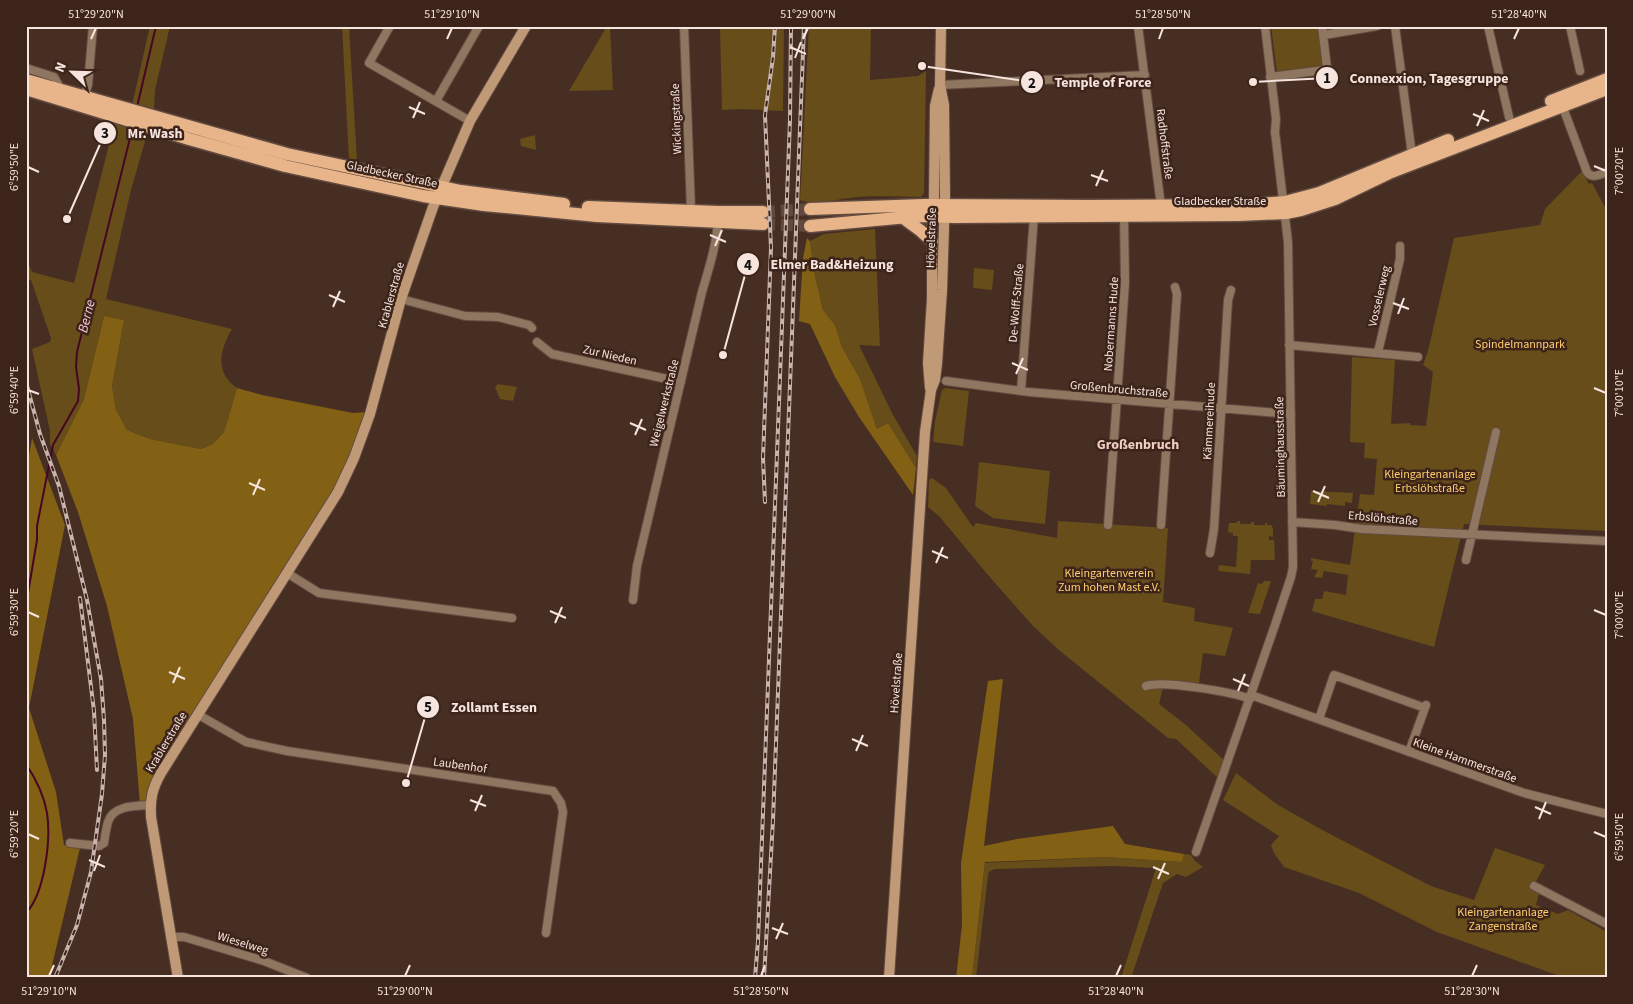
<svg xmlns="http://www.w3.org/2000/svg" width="1633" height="1004" viewBox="0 0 1633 1004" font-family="'Source Sans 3',sans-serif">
  <rect width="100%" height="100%" fill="#472e23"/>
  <!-- green -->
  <path fill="#664d19" d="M150,26H170L155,90L154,110L131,190L106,299L232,329C220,350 214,372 237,388L224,432L213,444L201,449L150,439L127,430L116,410L112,386L124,320L104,316L84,399L56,455L50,444V431L32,349L50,342L51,338L31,280H26V258L32,272L74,283L116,117L132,105Z
    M342,26H349L357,161L349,160Z
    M607,26H610L613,90L569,91Z
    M720,26H784L783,111L742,109L722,110Z
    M809,26H871L870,80L918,76L926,71L924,193L921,197C898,197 873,195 850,198C831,200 819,206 800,200Z
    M1271,26H1320L1325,65L1322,68L1277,73Z
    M535,135L536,150L521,146L520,139Z
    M1582,171L1589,184L1592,183L1607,211V531L1464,524L1434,647L1312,611L1315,599H1322L1324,591L1346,595L1348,575L1324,571L1322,578L1314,577L1318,570L1311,569L1313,561H1311V558L1350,565L1360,494L1374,495L1377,459L1364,458L1365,443L1350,442L1352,357L1395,360L1391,424L1410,423V425L1426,426L1433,372L1423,365L1428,351L1454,238L1540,225L1545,209Z
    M875,229L880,346L859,345L893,415L917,456L916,468L888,423L877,429L860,379L842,347L835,325L823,310L815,276L810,241L824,234Z
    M974,268L994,270L992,290L973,288Z
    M498,384L517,387L513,401L500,399L495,387Z
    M945,388L969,391L963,446L933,442L935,421L942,390Z
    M979,462L1050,471L1045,524L993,518L975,506Z
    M932,478L946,488L973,527L976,523L1057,538L1058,521L1168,528L1163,602L1195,608L1194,621L1233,628L1225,656L1203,653L1199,683L1190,682L1189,686L1164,683L1159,704L1186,725L1226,762L1219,779L1176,739L1168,738L1060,651L1034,627L988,575L939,516L928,507L929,480Z
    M1311,491L1353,493L1352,503L1345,502V506L1327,504V506L1310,504Z
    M1237,521H1240V524H1251V522H1254V525H1265V523H1267V525H1271L1273,528V537L1269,536V540H1274L1275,560H1251L1250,574L1218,571L1219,565L1236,567L1238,536H1233V533L1228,532L1229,523H1237Z
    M1264,581H1271L1260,614L1248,613L1258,583L1262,584Z
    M1236,773L1278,805L1326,832L1431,886L1474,900L1495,848L1545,865L1532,889L1539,893L1536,905L1558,914L1568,910L1607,932V978H1565L1437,932L1359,893L1284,867L1274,853L1271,845L1279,836L1223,800Z
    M1184,854L1191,855L1195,861L1203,867L1186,877L1177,874L1163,883L1131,978H1121L1156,868L1113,866L994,869L989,872L988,876L976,978H972L985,863L1106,857L1182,862Z"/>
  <!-- forest -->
  <path fill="#826115" d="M807,238L810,241L815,276L823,310L835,325L842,347L860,379L877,429L888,423L916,468L913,495L859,417L835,377L810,324L799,321L803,258Z
    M104,316L124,320L112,386L116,410L127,430L150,439L201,449L213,444L224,432L237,388L262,395L353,413L368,412L336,488L148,803L140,804L133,719L107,606L78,512L56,455L84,399Z
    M32,438L65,525L29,708L56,792L64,845L80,848L49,978H26V474Z
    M1003,679L984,846L1017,839L1113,826L1125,844L1184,854L1182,862L1106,857L985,862L972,978H956L962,925L961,863L964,842L988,681Z"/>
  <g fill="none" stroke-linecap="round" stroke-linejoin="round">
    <!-- stream -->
    <path stroke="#470622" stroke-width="2" d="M137,107L156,26
      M26,605L37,540V526L53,445L78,401L79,389L76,367L77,352L133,126
      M26,764C36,779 44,795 47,813C51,839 45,893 26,913"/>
    <!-- primary-tunnel -->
    <path stroke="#61493f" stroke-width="12" stroke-dasharray="12 6" stroke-linecap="butt" d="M763,212L810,209
      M763,224L810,226"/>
    <defs>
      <path id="street" d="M390,26L369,63L470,121
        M684,26L691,210
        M1138,26L1161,206
        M1395,26L1412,155
        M1488,26L1509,117
        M1570,26L1580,71
        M1324,35L1377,26
        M26,68L54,77L58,84V89
        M1270,77L1324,70L1327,68L1322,26
        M940,85L1145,75
        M83,100L88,85L93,26
        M436,101L479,26
        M1562,105L1587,172C1592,179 1599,175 1607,172
        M401,299L465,316L498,317L529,325L532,328
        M537,342L552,354L681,382
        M1289,345L1418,357
        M1378,352L1400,259V246
        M946,381L1029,392L1291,414
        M1021,391L1034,216
        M1292,522L1335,525L1362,529L1607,541
        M1108,525L1125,283L1124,215
        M1161,525L1177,294L1175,287
        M1210,553L1214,529L1228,300L1231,290
        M1466,560L1496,432
        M287,573L319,593L512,618
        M633,600L637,566L702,292C709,268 717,244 718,219
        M1146,686C1162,680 1233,692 1250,699
        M1251,695L1524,793L1607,814
        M197,714L246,742L287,751L553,791L561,803L563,812L546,933
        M1319,719L1334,675L1425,708
        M1409,752L1426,705
        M70,843L99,846L104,843C105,836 106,829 108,822C113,805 136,806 151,805
        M1196,852L1275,625L1291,577L1293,567L1288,242L1275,132L1276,119L1265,26
        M1534,886L1607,924
        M172,937H184L264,961L307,978"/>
      <path id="secondary" d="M930,388L928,363L932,299V225L934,197L935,106L939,89
        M178,978L151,817C150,799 152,789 161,773L338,492L354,458L370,414L401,299L433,207L470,121L526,26
        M889,978L925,432L931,390L935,380L937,364L942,290L945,196L944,105L940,85L941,26"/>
      <path id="primary" d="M26,80L287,154L461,191L564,204
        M26,89L189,139L285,166L423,196L484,205L597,216L763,224
        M1551,101L1607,79
        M588,207L718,212H763
        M810,209L924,205L1088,206L1248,205L1285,202L1319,193L1448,140
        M902,217L921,231L932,241
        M810,226L919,216L955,217L1239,215L1286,213L1301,210L1335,199L1389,173L1607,89"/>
    </defs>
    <!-- street casing -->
    <use href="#street" stroke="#634b41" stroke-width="10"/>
    <!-- secondary casing -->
    <use href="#secondary" stroke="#634b41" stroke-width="12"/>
    <!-- primary casing -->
    <use href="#primary" stroke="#634b41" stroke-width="15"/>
    <!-- street -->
    <use href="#street" stroke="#8e7660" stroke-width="8"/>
    <!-- secondary -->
    <use href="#secondary" stroke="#c09977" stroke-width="10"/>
    <!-- primary -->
    <use href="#primary" stroke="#e7b589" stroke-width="12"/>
    <defs>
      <path id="rail" d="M26,382L40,434L59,486L87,600L101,679L104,720L105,755L102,794L91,872L77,925L55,978
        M765,502L763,458L771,248L765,115L773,57L775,26
        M80,598L94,711L97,770
        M755,978L758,941L790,120L791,26
        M764,978L773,820L804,26"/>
    </defs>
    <!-- rail casing -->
    <use href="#rail" stroke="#c7b4ac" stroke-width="4"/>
    <!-- rail -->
    <use href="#rail" stroke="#3d241a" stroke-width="2" stroke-dasharray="5.5" stroke-linecap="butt"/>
  </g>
  <!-- ticks -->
  <path fill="none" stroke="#f6e5de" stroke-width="2" d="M91,39L96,28M447,39L452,28M803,39L808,28M1159,39L1163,28M1514,39L1519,28M790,47L806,54M795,58L801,42M409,107L425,114M1473,114L1489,121M413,118L420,102M1477,126L1484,110M1594,166L1606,171M28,167L39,172M1091,175L1108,181M1096,186L1103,170M710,235L726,242M715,246L722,230M329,295L345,302M1393,303L1409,309M333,307L340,291M1398,314L1404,298M1012,363L1028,370M1016,374L1023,358M1594,388L1606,393M28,390L39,394M630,423L646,430M635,435L642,419M249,483L265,490M1313,491L1329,498M253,495L260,479M1318,502L1325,486M932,551L948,558M936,563L943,547M1594,610L1606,615M550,611L566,618M28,612L39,617M555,623L562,607M169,672L185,679M1233,679L1249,686M173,683L180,667M1238,691L1245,674M852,739L868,746M856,751L863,735M470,800L486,806M1535,807L1551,814M475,811L482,795M1539,819L1546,802M1594,832L1606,837M28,834L39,839M89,860L105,867M1153,867L1169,874M94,871L100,855M1158,879L1165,863M772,928L788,934M776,939L783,923M49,976L54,965M405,976L410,965M761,976L765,965M1116,976L1121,965M1472,976L1477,965"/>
  <g text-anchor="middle" stroke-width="5" stroke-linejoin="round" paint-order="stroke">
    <!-- street labels -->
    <g font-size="12" fill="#f6e5de" stroke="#3d241a">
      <text transform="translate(676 119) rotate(-92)" y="4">Wickingstraße</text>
      <text transform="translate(1165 144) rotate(83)" y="4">Radhoffstraße</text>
      <text transform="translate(392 174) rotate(12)" y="4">Gladbecker Straße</text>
      <text x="1220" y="205">Gladbecker Straße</text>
      <text transform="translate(931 238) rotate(-88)" y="4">Hövelstraße</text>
      <text transform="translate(391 295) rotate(-74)" y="4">Krablerstraße</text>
      <text transform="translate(1379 296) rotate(-77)" y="4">Vosselerweg</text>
      <text transform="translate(1016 303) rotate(-85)" y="4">De-Wolff-Straße</text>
      <text transform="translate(1111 324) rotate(-86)" y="4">Nobermanns Hude</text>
      <text transform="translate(610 355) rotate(13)" y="4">Zur Nieden</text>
      <text transform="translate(1119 389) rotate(5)" y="4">Großenbruchstraße</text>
      <text transform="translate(664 403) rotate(-76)" y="4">Weigelwerkstraße</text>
      <text transform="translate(1209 421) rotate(-87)" y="4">Kämmereihude</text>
      <text transform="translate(1280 447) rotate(-91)" y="4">Bäuminghausstraße</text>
      <text transform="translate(1383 518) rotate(5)" y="4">Erbslöhstraße</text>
      <text transform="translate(896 683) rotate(-86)" y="4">Hövelstraße</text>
      <text transform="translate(166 742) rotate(-59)" y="4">Krablerstraße</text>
      <text transform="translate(1465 760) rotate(20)" y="4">Kleine Hammerstraße</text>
      <text transform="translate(460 765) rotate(8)" y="4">Laubenhof</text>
      <text transform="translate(243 943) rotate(17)" y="4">Wieselweg</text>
    </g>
    <!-- park labels -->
    <g font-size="12" fill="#fece6d" stroke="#3d241a">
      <text x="1520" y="348">Spindelmannpark</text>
      <text x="1430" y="478">Kleingartenanlage<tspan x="1430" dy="14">Erbslöhstraße</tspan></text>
      <text x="1109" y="577">Kleingartenverein<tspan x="1109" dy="14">Zum hohen Mast e.V.</tspan></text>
      <text x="1503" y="916">Kleingartenanlage<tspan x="1503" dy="14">Zangenstraße</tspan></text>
    </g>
    <!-- water labels -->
    <g font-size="14" font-style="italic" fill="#f6cbd5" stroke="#3d241a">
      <text transform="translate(86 316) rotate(-76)" y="5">Berne</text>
    </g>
    <!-- neighbourhood labels -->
    <g font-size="14" font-weight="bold" fill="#f0cec1" stroke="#3d241a">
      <text x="1138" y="449">Großenbruch</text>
    </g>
  </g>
  <!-- callouts -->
  <path fill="none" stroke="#f6e5de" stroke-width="2" d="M1253 82L1327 78M922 66L1032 82M67 219L105 133M723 355L748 264M406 783L428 707"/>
  <g fill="#f6e5de" stroke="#3d241a" stroke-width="2">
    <circle cx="1253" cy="82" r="5"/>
    <circle cx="922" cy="66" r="5"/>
    <circle cx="67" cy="219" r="5"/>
    <circle cx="723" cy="355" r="5"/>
    <circle cx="406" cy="783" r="5"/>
    <circle cx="1327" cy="78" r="12"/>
    <circle cx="1032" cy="82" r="12"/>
    <circle cx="105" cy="133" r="12"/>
    <circle cx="748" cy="264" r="12"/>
    <circle cx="428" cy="707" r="12"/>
  </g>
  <g font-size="15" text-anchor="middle" font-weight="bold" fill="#111">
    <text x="1327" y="83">1</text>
    <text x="1032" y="88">2</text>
    <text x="105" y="138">3</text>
    <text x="748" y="270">4</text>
    <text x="428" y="712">5</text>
  </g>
  <g font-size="14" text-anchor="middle" font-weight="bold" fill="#f6e5de" stroke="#3d241a" stroke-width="5" stroke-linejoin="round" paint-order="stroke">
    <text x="1429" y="83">Connexxion, Tagesgruppe</text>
    <text x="1103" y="87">Temple of Force</text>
    <text x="155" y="138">Mr. Wash</text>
    <text x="832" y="269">Elmer Bad&amp;Heizung</text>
    <text x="494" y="712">Zollamt Essen</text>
  </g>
  <!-- border -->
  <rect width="1633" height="1004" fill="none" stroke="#3d241a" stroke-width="55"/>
  <!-- north arrow -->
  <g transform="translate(72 72) rotate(293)" stroke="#3d241a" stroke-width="4" paint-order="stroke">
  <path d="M0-4L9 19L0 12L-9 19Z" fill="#f6e5de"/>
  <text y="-8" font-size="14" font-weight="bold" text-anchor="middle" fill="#f6e5de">N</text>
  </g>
  <rect x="28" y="28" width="1578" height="948" fill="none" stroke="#f6e5de" stroke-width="2"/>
  <g font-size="12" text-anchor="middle" fill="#f6e5de">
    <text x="96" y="18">51°29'20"N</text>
    <text x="452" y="18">51°29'10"N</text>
    <text x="808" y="18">51°29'00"N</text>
    <text x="1163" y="18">51°28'50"N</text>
    <text x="1519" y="18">51°28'40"N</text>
    <text transform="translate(14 167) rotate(-90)" y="4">6°59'50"E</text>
    <text transform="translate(1619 171) rotate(-90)" y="4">7°00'20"E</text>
    <text transform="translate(14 390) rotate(-90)" y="4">6°59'40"E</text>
    <text transform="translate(1619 393) rotate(-90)" y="4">7°00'10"E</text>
    <text transform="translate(14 612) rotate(-90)" y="4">6°59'30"E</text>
    <text transform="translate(1619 615) rotate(-90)" y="4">7°00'00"E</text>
    <text transform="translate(14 834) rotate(-90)" y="4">6°59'20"E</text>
    <text transform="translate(1619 837) rotate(-90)" y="4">6°59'50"E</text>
    <text x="49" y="995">51°29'10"N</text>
    <text x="405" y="995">51°29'00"N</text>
    <text x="761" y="995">51°28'50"N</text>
    <text x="1116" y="995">51°28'40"N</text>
    <text x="1472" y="995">51°28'30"N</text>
  </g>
</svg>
